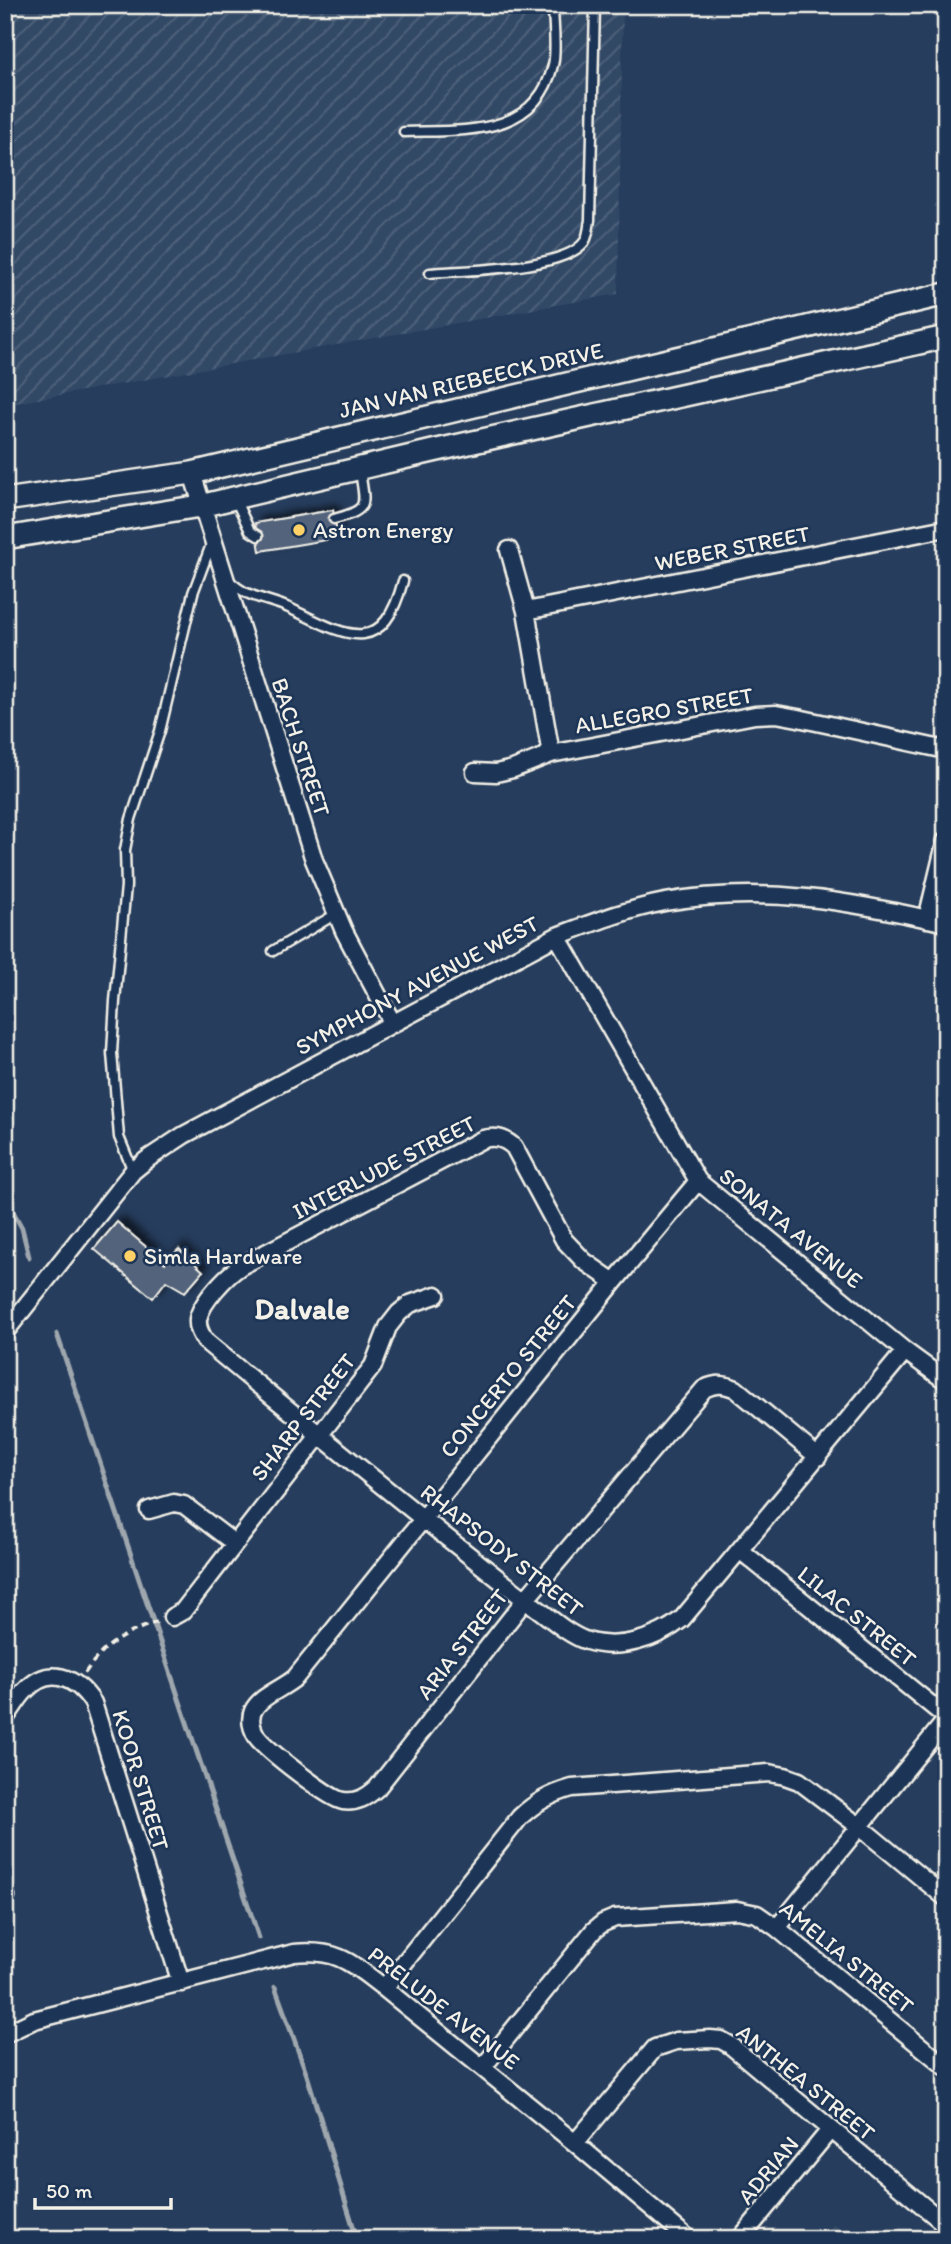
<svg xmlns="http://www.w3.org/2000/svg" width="951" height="2244" viewBox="0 0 951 2244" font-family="Itim,sans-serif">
  <defs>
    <pattern id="industrial-furrows" width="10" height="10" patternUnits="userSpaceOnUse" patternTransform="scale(1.75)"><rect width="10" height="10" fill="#334966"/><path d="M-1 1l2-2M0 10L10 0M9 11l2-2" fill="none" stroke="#51647c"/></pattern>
    <filter id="shadow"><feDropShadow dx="5.5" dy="-5.5" stdDeviation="3.5" flood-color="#0009"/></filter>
  </defs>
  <rect width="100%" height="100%" fill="#263d5d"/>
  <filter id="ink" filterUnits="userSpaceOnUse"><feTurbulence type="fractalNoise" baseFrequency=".0143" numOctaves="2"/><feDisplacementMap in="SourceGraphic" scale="14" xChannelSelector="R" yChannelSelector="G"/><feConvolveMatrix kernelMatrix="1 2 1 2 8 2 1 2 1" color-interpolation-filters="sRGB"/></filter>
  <g filter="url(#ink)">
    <!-- built -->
    <path fill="#334966" d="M834,2224L852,2239H821Z"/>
    <!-- industrial -->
    <path fill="url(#industrial-furrows)" d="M5,5H623L618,294L5,405Z"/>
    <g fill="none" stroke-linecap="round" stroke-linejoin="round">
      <!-- stream -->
      <path stroke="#9fa7ae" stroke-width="5" d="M5,1197L22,1228L29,1257
        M57,1334L259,1938
        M275,1987L307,2075L357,2239"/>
    </g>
    <!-- building -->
    <path fill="#52647b" stroke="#f4f1e8" stroke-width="2" filter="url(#shadow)" d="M333,510L338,538L260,551L255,523Z
      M117,1222L165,1263L179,1249L203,1271L185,1292L166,1281L153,1298L94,1249Z"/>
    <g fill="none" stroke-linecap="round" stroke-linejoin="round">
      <defs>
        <path id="service" d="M404,132C462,130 536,138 553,65C557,49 553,23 553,5
          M430,273C464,270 566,270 585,241C588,236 589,226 590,220L595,5
          M235,499L250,531L258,536
          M334,519C372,509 364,504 360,470
          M231,582C247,598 269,599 289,608C344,634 382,661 403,581
          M273,951L336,914
          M133,1171L119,1137L112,1053L115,1001L126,886L125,850L131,819L160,731L193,593L212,542"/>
        <path id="minor" d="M192,473L314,860L344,931L393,1024
          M509,550L526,611L551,754
          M526,611L946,528
          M475,772L496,773L513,769L551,754L755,715L776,714L798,718L946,750
          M927,919L946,840
          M557,936L698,1181L905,1351L946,1381
          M698,1181L614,1282L295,1678C282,1689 260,1696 253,1711C249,1720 252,1729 257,1737C267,1750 329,1799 343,1801C357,1803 367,1797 377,1788L525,1600L704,1389C717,1383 724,1384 736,1389L818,1457
          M614,1282L584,1261L564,1240L514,1147C504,1138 496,1136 483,1139L241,1266C227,1275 201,1302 198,1319C197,1328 201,1334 205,1341C294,1415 384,1488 475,1560C497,1578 519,1595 542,1612C556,1623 570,1635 587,1641C619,1651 657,1639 682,1619L905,1351
          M5,1332L133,1171L149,1158L184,1135L557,936C592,923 628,909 665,902C763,885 850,901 946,923
          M149,1510L174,1503L184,1505L234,1543
          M741,1551L946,1717
          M172,1617L183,1611L373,1366L388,1327L399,1313L410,1304L436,1295
          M5,1718C12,1710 17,1699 25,1691C49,1665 76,1677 93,1703L181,1983
          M5,1894L6,1896
          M777,1928L946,1720
          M384,1988L520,1817C536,1802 551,1794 572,1788L769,1773L785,1776L799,1781L860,1827L946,1898
          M5,2034L34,2020L294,1953C338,1949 350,1962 384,1988L575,2143L689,2239
          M483,2067L594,1930L603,1923L615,1918L737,1910L757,1914L777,1928L946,2067
          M575,2143L655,2048L676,2041L710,2039L721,2040L730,2045L946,2225
          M740,2239L830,2130"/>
        <path id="secondary" d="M5,500L192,473L946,294
          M5,538L200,506L433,451L946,337"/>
      </defs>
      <!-- service casing -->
      <use href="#service" stroke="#f4f1e8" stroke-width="13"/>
      <!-- minor casing -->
      <use href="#minor" stroke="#f4f1e8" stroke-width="21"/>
      <!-- secondary casing -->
      <use href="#secondary" stroke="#f4f1e8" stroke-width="26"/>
      <!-- path -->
      <path stroke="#f4f1e8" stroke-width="3.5" stroke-dasharray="7 5" stroke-linecap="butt" d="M85,1673C105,1643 124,1634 157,1622"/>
      <!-- service -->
      <use href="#service" stroke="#1d3557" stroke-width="8"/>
      <!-- minor -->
      <use href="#minor" stroke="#1d3557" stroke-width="16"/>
      <!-- secondary -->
      <use href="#secondary" stroke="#1d3557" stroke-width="21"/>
    </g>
  </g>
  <!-- markers -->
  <g fill="#ffd166" stroke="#1d3557" stroke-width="2.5">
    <circle cx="299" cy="530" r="7"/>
    <circle cx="130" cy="1256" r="7"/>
  </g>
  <g text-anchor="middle" stroke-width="5" stroke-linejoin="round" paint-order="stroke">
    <!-- street labels -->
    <g font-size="23" fill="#f4f1e8" stroke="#1d3557">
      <text transform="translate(471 380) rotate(-13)" y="8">JAN VAN RIEBEECK DRIVE</text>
      <text transform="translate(732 548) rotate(-11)" y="8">WEBER STREET</text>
      <text transform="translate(664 710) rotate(-10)" y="8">ALLEGRO STREET</text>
      <text transform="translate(301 747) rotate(72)" y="8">BACH STREET</text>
      <text transform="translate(417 985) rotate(-28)" y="8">SYMPHONY AVENUE WEST</text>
      <text transform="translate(384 1167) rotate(-27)" y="8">INTERLUDE STREET</text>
      <text transform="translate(791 1228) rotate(39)" y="8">SONATA AVENUE</text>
      <text transform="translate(508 1376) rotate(-51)" y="8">CONCERTO STREET</text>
      <text transform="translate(303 1417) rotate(-52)" y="8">SHARP STREET</text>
      <text transform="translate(502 1550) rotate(38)" y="8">RHAPSODY STREET</text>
      <text transform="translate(857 1616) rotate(39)" y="8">LILAC STREET</text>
      <text transform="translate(462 1644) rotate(-52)" y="8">ARIA STREET</text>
      <text transform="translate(141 1780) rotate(73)" y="8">KOOR STREET</text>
      <text transform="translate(847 1957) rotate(39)" y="8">AMELIA STREET</text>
      <text transform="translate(444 2008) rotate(38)" y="8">PRELUDE AVENUE</text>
      <text transform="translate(806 2082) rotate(39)" y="8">ANTHEA STREET</text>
      <text transform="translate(768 2170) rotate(-50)" y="8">ADRIAN</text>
    </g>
    <!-- poi labels -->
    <g font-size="23" fill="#f4f1e8" stroke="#1d3557" text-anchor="start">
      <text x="313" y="538">Astron Energy</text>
      <text x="144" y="1264">Simla Hardware</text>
    </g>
    <!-- district labels -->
    <g font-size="30" font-weight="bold" fill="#f4f1e8" stroke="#1d3557">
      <text x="302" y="1319">Dalvale</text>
    </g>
  </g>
  <!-- margin -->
  <rect width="951" height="2244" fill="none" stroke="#1d3557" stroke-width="28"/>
  <rect x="14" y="14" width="923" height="2216" fill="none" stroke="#f4f1e8" stroke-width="2.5" filter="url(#ink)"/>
  <!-- scale -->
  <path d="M35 2198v10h136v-10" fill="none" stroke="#f4f1e8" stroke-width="3.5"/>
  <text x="46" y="2198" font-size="21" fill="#f4f1e8" stroke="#1d3557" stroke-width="5" paint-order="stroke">50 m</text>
</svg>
